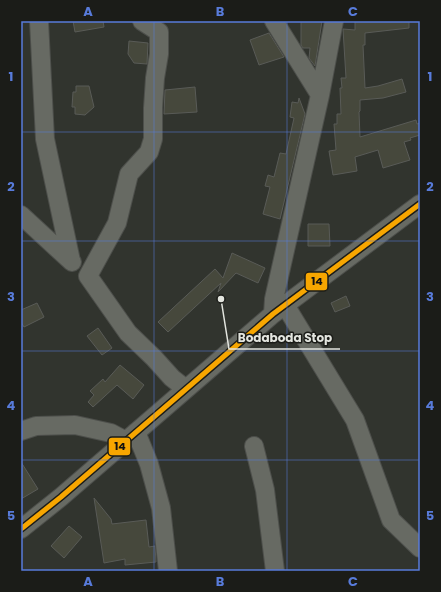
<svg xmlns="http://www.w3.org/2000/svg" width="441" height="592" viewBox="0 0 441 592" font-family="Poppins,sans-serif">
  <rect width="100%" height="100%" fill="#31342e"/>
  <!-- building -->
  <path fill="#46483c" stroke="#595b57" d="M73,21H103L104,27L75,32Z
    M301,21H322L315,66L309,58L310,48H303L301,45Z
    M355,21H409V28L365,33V45H363L365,88L378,86L402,79L406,92L383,98L360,100V111L359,112L360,137L416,120L417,124L420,123V135L410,138L411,140L404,142L410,160L383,168L378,150L355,157L357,171L333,175L329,151L336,150L334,124H337V114H341L340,88H342L341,78H346L343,29L355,30Z
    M269,33L284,57L259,65L250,40Z
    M129,41L148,43L147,64L134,63L128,54Z
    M76,86H89L94,107L85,115L75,114V107H72L73,92H76Z
    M195,87L197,112L164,114L165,90Z
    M299,98L305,114L280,219L263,214L270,187L265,186L268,175L274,177L280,153L286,154L294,118L290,117L292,102L298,103Z
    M308,224H329L330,246H308Z
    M232,253L265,268L258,283L236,273L218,292L221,283L168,332L158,322L215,269L223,278Z
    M346,296L350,306L335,312L331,303Z
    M37,303L44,317L24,327L21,322V310Z
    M98,328L112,348L102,355L87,336Z
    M120,365L144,385L133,399L117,385L93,407L88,402L94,395L90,391L103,379L105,382Z
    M21,462L38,489L21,499Z
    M94,498L111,519L112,524L146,520L149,547L155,546L156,562L125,565V559L104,563Z
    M69,526L82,537L64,558L51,546Z"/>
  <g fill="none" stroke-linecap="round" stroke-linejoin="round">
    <defs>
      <path id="minor" d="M39,21L45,139L71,261
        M142,21L159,32V54L155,78L153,108V139L149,152L129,174L117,223L88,276L128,333L154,358L172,378L186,389
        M274,21L320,95
        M21,215L72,262
        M285,305L355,420L391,520L420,548
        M273,314L274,299L320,95L334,21
        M21,431L36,426L75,425L111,433L126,441
        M136,432L149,464L161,508L168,571
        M254,446L265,490L275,571
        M21,529L61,497L273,314L420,204"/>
    </defs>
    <!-- minor casing -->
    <use href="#minor" stroke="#4d4f4b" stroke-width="20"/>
    <!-- minor -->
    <use href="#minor" stroke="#676a63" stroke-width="18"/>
    <defs>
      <path id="bus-1" d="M21,529L61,497L273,314L420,204"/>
    </defs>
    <!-- bus-1 casing -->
    <use href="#bus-1" stroke="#1b1c18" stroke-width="8"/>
    <!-- bus-1 -->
    <use href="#bus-1" stroke="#f7a600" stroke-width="5"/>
  </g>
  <!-- grid -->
  <path fill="none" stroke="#587bda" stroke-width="1" stroke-opacity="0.55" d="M154,21V571M287,21V571M21,132H420M21,241H420M21,351H420M21,460H420"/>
  <!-- callouts -->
  <path fill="none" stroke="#e3e5df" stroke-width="1.5" d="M221 299L229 349H340"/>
  <circle fill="#e3e5df" stroke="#1b1c18" stroke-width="1.5" cx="221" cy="299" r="4"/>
  <g font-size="12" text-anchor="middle" font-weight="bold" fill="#e3e5df" stroke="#1b1c18" stroke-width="3" stroke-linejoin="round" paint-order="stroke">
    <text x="285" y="342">Bodaboda Stop</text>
  </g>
  <g stroke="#1b1c18" stroke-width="1.5">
    <rect x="305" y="272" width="23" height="19" rx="4" fill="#f7a600"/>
    <rect x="108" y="437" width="23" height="19" rx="4" fill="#f7a600"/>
  </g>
  <g font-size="11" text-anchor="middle" font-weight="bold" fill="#111">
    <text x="317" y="285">14</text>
    <text x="120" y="450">14</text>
  </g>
  <!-- border -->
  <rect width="441" height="592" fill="none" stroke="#1b1c18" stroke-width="44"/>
  <rect x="22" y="22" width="397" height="548" fill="none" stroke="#587bda" stroke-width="1.5"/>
  <g font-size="13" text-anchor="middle" font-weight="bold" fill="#587bda">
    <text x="88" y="16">A</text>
    <text x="220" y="16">B</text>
    <text x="353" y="16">C</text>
    <text x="11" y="81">1</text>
    <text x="430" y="81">1</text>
    <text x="11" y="191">2</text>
    <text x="430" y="191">2</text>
    <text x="11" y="301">3</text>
    <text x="430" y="301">3</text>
    <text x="11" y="410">4</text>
    <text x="430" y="410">4</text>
    <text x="11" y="520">5</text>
    <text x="430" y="520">5</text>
    <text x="88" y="586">A</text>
    <text x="220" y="586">B</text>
    <text x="353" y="586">C</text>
  </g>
</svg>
